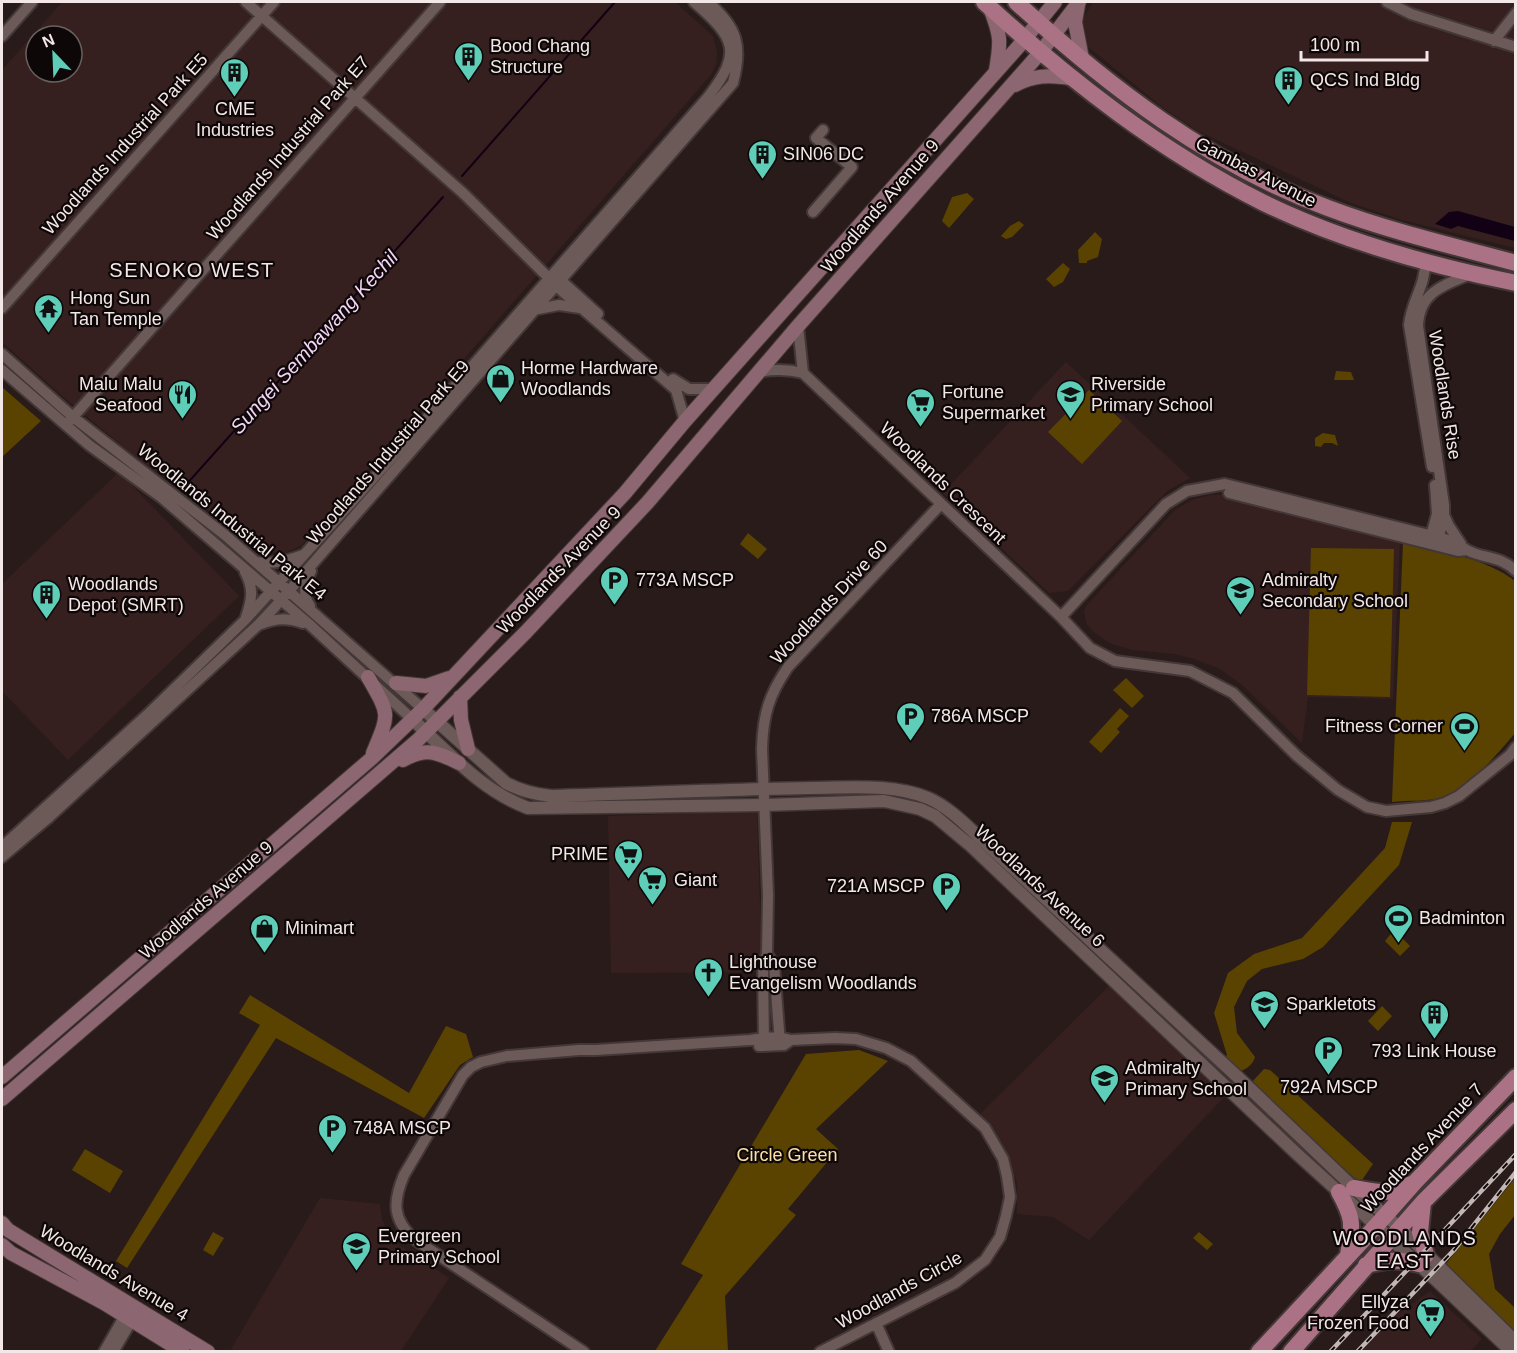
<svg xmlns="http://www.w3.org/2000/svg" width="1517" height="1353" viewBox="0 0 1517 1353" font-family="Helvetica,sans-serif">
  <rect width="100%" height="100%" fill="#291b19"/>
  <!-- built -->
  <path fill="#36201f" fill-rule="evenodd" d="M62,2H675L713,36L717,52L716,65L710,76L302,545L284,554L260,549L131,453L68,401L2,342V70ZM36,36H72V72H36Z
    M1093,2H1515V248L1402,220L1351,203L1198,131L1162,107L1087,46L1081,33V22Z
    M1066,362L1190,478L1167,491L1068,591L1049,593L943,493Z
    M119,472L239,596L68,760L2,691V584Z
    M1230,494L1400,541L1393,699L1308,697L1302,743L1242,685L1220,669L1195,659L1175,654L1132,650L1110,643L1095,633L1087,625L1084,612L1086,606L1175,510L1192,500L1210,495Z
    M757,811L762,972L611,973L608,816Z
    M1111,984L1228,1093L1089,1240L1053,1217L1017,1214V1183L1002,1143L979,1115Z
    M320,1198L380,1204L382,1220L392,1239L400,1246L449,1278L401,1351H230Z
    M1430,1291L1482,1339L1470,1351H1361L1393,1317Z"/>
  <!-- green -->
  <path fill="#5a4300" d="M967,193L974,199L949,228L942,221L952,197Z
    M1019,221L1024,225L1012,237L1006,239L1001,236L1010,226Z
    M1095,232L1102,239L1098,257L1087,261V263H1079L1078,250Z
    M1063,263L1070,269L1063,282L1054,287L1046,279Z
    M1336,371L1351,372L1354,380H1334Z
    M2,387L41,421L2,457Z
    M1089,390L1122,421L1082,464L1048,432Z
    M1323,433L1335,435L1338,446L1332,443H1324L1321,447L1315,446V438Z
    M748,533L767,549L758,559L740,544Z
    M1403,542C1437,549 1489,560 1515,581L1516,732C1500,751 1467,790 1443,797C1428,802 1408,800 1392,802Z
    M1311,548L1394,549L1390,697L1307,695Z
    M1126,678L1144,696L1132,708L1113,690Z
    M1120,708L1129,716L1117,729L1120,732L1101,753L1089,742Z
    M1392,822H1412L1399,865L1323,947L1303,959L1262,969L1247,981L1234,1007L1237,1033L1255,1057C1253,1065 1244,1072 1235,1072L1223,1060L1227,1055L1214,1013L1228,973L1254,954L1302,938L1385,848Z
    M1394,930L1410,946L1400,956L1385,941Z
    M250,995L409,1093L446,1026L466,1034L473,1057L460,1065L424,1118L276,1038L127,1268L116,1261L260,1025L239,1013Z
    M1382,1006L1392,1016L1378,1031L1368,1021Z
    M859,1050L888,1061L816,1129L838,1149L788,1209L796,1215L725,1296L728,1351H655L703,1275L681,1264L806,1054Z
    M1264,1069L1270,1070L1373,1164L1360,1183L1253,1088L1251,1083Z
    M85,1149L123,1171L110,1193L72,1170Z
    M1515,1178V1215L1500,1234L1489,1254L1495,1289L1515,1308V1332L1445,1265Z
    M213,1232L224,1238L213,1256L203,1250Z
    M1199,1232L1213,1244L1207,1250L1193,1238Z"/>
  <!-- water -->
  <path fill="#120015" d="M1458,211L1515,227V241L1458,226L1451,229L1435,224L1449,212Z"/>
  <g fill="none" stroke-linecap="round" stroke-linejoin="round">
    <!-- stream -->
    <path stroke="#120015" stroke-width="2" d="M462,176L615,2
      M184,487L443,197"/>
    <defs>
      <path id="minor" d="M246,2L463,193L563,292L676,390L685,421
        M1387,2L1411,14L1516,47
        M2,36L32,2
        M1494,41L1516,13
        M813,212L852,167L816,138L823,130
        M1425,262C1426,285 1411,302 1409,325L1432,467
        M556,276L598,314
        M2,308L274,2
        M533,310L559,305L580,308
        M798,326L803,373
        M2,354L73,417L225,535L423,709
        M2,370L89,445L161,497L309,624L412,719
        M759,372C775,369 787,369 803,373L1061,617L1090,648L1115,661L1190,671L1233,693L1297,756L1338,790L1367,807L1386,811L1431,807L1445,803L1459,796L1510,755L1516,747
        M673,379L689,389H714
        M66,425L440,2
        M1229,493L1458,551L1467,550
        M1444,515L1449,526L1461,544
        M1429,543L1437,514L1435,485
        M1437,545L1444,515V505L1418,326C1419,292 1444,285 1471,274
        M257,562C274,564 286,561 303,555
        M245,572C254,588 252,600 246,617
        M310,606C302,594 305,584 311,571
        M1061,617L1166,504L1187,491L1225,484L1445,539C1454,542 1459,545 1467,550C1483,559 1500,555 1516,571
        M261,624C277,618 287,618 303,623
        M2,847L147,715L245,620L398,451L708,97C744,51 734,37 694,2
        M2,857L47,819L257,626L274,608L733,83C743,45 737,27 708,2
        M767,954L774,965L780,1044
        M759,1046L784,1045L791,1040
        M764,1046L763,965L767,954L768,895L762,749C763,714 769,695 788,667L941,504
        M876,1323L889,1352
        M104,1352L128,1310
        M113,1352L135,1315
        M584,1352L414,1239C392,1219 393,1201 404,1175L463,1075L471,1067L481,1062L507,1056L579,1050H596L750,1040L764,1038L779,1037L791,1040L835,1038L856,1039L886,1048L911,1061L985,1128L1003,1159L1007,1176L1010,1197L1006,1216L1000,1237L985,1260L955,1283L820,1352"/>
      <path id="tertiary" d="M423,709L506,783C521,791 534,794 551,796C637,794 724,789 811,788C848,788 892,783 928,798C947,806 964,823 979,837L1242,1081L1354,1188L1400,1228L1516,1342
        M412,719C448,752 482,791 528,808L765,805L884,801L920,809L935,816L971,846L1297,1154L1436,1280L1512,1352"/>
      <path id="secondary" d="M1078,5L1075,22L1082,58
        M990,8C1001,36 1001,41 996,70
        M1015,85C1034,75 1049,75 1070,78
        M368,677C390,716 390,712 373,753
        M396,683L426,686L449,678
        M460,697L461,720L468,749
        M403,760C426,747 437,752 459,763
        M2,1077L372,758L423,709L625,493L685,421L1019,46L1055,2
        M2,1099L419,739L526,632L648,502L798,326L1040,53L1079,2
        M2,1223L8,1230L208,1352
        M2,1245L11,1253L104,1303L183,1352"/>
      <path id="primary" d="M984,2C1069,80 1160,151 1264,203C1340,240 1432,266 1516,283
        M1016,2C1109,87 1209,164 1328,208C1389,231 1453,246 1516,263
        M1354,1188C1379,1192 1388,1196 1411,1184
        M1339,1192C1355,1221 1352,1225 1348,1256
        M1423,1202L1420,1232L1426,1255
        M1366,1265C1386,1260 1400,1259 1419,1264
        M1259,1352L1376,1226L1416,1181L1516,1077
        M1291,1352L1423,1202L1516,1110"/>
    </defs>
    <!-- minor casing -->
    <use href="#minor" stroke="#433737" stroke-width="14"/>
    <!-- tertiary casing -->
    <use href="#tertiary" stroke="#433737" stroke-width="15"/>
    <!-- secondary casing -->
    <use href="#secondary" stroke="#433737" stroke-width="16"/>
    <!-- primary casing -->
    <use href="#primary" stroke="#433737" stroke-width="20"/>
    <!-- minor -->
    <use href="#minor" stroke="#6c5a59" stroke-width="10"/>
    <!-- tertiary -->
    <use href="#tertiary" stroke="#6c5a59" stroke-width="12"/>
    <!-- secondary -->
    <use href="#secondary" stroke="#8c6670" stroke-width="14"/>
    <!-- primary -->
    <use href="#primary" stroke="#ab7286" stroke-width="16"/>
    <defs>
      <path id="rail" d="M1330,1352L1516,1154
        M1357,1352L1454,1250L1516,1172"/>
    </defs>
    <!-- rail casing -->
    <use href="#rail" stroke="#c2b7b5" stroke-width="4.5"/>
    <!-- rail -->
    <use href="#rail" stroke="#0d0707" stroke-width="2" stroke-dasharray="7" stroke-linecap="butt"/>
  </g>
  <!-- icons -->
  <defs>
    <symbol id="building-pin" viewBox="-11 -11 22 30"><path d="M0 17L-7.5 6A9.5 9.5 0 1 1 7.5 6Z" fill="#5eceb8" stroke="#0d0707"/><path d="M-4-6H4V6H1V3H-1V6H-4ZM-2.5-4.3h1.7v1.8h-1.7ZM.8-4.3h1.7v1.8H.8ZM-2.5-1h1.7V.8h-1.7ZM.8-1h1.7V.8H.8Z" fill="#111"/></symbol>
    <symbol id="temple-pin" viewBox="-11 -11 22 30"><path d="M0 17L-7.5 6A9.5 9.5 0 1 1 7.5 6Z" fill="#5eceb8" stroke="#0d0707"/><path d="M0-6L5-2H3V0L6.5 2.5H4V6H1.5V3h-3V6H-4V2.5H-6.5L-3 0V-2H-5Z" fill="#111"/></symbol>
    <symbol id="shop-pin" viewBox="-11 -11 22 30"><path d="M0 17L-7.5 6A9.5 9.5 0 1 1 7.5 6Z" fill="#5eceb8" stroke="#0d0707"/><path d="M-5-2.5h2.3a2.7 3.5 0 0 1 5.4 0H5L5.5 6h-11ZM-1.5-2.5h3a1.5 2.3 0 0 0-3 0Z" fill="#111"/></symbol>
    <symbol id="restaurant-pin" viewBox="-11 -11 22 30"><path d="M0 17L-7.5 6A9.5 9.5 0 1 1 7.5 6Z" fill="#5eceb8" stroke="#0d0707"/><path d="M-5-6h1v4h1v-4h1v4h1v-4h1v5L-1.5 .5V6h-2V.5L-5-1ZM5-6V6H3V1.5H1.5Q1.5-4 5-6Z" fill="#111"/></symbol>
    <symbol id="school-pin" viewBox="-11 -11 22 30"><path d="M0 17L-7.5 6A9.5 9.5 0 1 1 7.5 6Z" fill="#5eceb8" stroke="#0d0707"/><path d="M0-5L7-2L0 1L-7-2ZM-4 1L0 2.5L4 1V4Q0 6-4 4Z" fill="#111"/></symbol>
    <symbol id="supermarket-pin" viewBox="-11 -11 22 30"><path d="M0 17L-7.5 6A9.5 9.5 0 1 1 7.5 6Z" fill="#5eceb8" stroke="#0d0707"/><path d="M-6-5.5h2.5l.6 2H6L4.5 2H-2.5L-4.4-4H-6ZM-1.5 3.2a1.3 1.3 0 1 0 .1 0ZM3 3.2a1.3 1.3 0 1 0 .1 0Z" fill="#111"/></symbol>
    <symbol id="parking-pin" viewBox="-11 -11 22 30"><path d="M0 17L-7.5 6A9.5 9.5 0 1 1 7.5 6Z" fill="#5eceb8" stroke="#0d0707"/><path d="M-3.5-5.5H1a3.5 3.5 0 0 1 0 7H-1V5.5H-3.5ZM-1-3.4V-.6H.8a1.4 1.4 0 0 0 0-2.8Z" fill="#111"/></symbol>
    <symbol id="stadium-pin" viewBox="-11 -11 22 30"><path d="M0 17L-7.5 6A9.5 9.5 0 1 1 7.5 6Z" fill="#5eceb8" stroke="#0d0707"/><path d="M0-5a6.5 5 0 1 0 0 10a6.5 5 0 1 0 0-10ZM-3.5-1.8h7v3.6h-7Z" fill="#111"/></symbol>
    <symbol id="church-pin" viewBox="-11 -11 22 30"><path d="M0 17L-7.5 6A9.5 9.5 0 1 1 7.5 6Z" fill="#5eceb8" stroke="#0d0707"/><path d="M-1.2-6h2.4v3.5h3.3v2.4h-3.3V6h-2.4V-.1h-3.3v-2.4h3.3Z" fill="#111"/></symbol>
  </defs>
  <g fill-rule="evenodd">
    <use href="#building-pin" x="452" y="40" width="33" height="45"/>
    <use href="#building-pin" x="218" y="56" width="33" height="45"/>
    <use href="#building-pin" x="1272" y="64" width="33" height="45"/>
    <use href="#building-pin" x="746" y="138" width="33" height="45"/>
    <use href="#temple-pin" x="32" y="292" width="33" height="45"/>
    <use href="#shop-pin" x="484" y="362" width="33" height="45"/>
    <use href="#restaurant-pin" x="166" y="378" width="33" height="45"/>
    <use href="#school-pin" x="1054" y="378" width="33" height="45"/>
    <use href="#supermarket-pin" x="904" y="386" width="33" height="45"/>
    <use href="#parking-pin" x="598" y="564" width="33" height="45"/>
    <use href="#school-pin" x="1224" y="574" width="33" height="45"/>
    <use href="#building-pin" x="30" y="578" width="33" height="45"/>
    <use href="#parking-pin" x="894" y="700" width="33" height="45"/>
    <use href="#stadium-pin" x="1448" y="710" width="33" height="45"/>
    <use href="#supermarket-pin" x="612" y="838" width="33" height="45"/>
    <use href="#supermarket-pin" x="636" y="864" width="33" height="45"/>
    <use href="#parking-pin" x="930" y="870" width="33" height="45"/>
    <use href="#stadium-pin" x="1382" y="902" width="33" height="45"/>
    <use href="#shop-pin" x="248" y="912" width="33" height="45"/>
    <use href="#church-pin" x="692" y="956" width="33" height="45"/>
    <use href="#school-pin" x="1248" y="988" width="33" height="45"/>
    <use href="#building-pin" x="1418" y="998" width="33" height="45"/>
    <use href="#parking-pin" x="1312" y="1034" width="33" height="45"/>
    <use href="#school-pin" x="1088" y="1062" width="33" height="45"/>
    <use href="#parking-pin" x="316" y="1112" width="33" height="45"/>
    <use href="#school-pin" x="340" y="1230" width="33" height="45"/>
    <use href="#supermarket-pin" x="1414" y="1296" width="33" height="45"/>
  </g>
  <g text-anchor="middle" stroke-width="4.5" stroke-linejoin="round" paint-order="stroke">
    <!-- poi labels -->
    <g font-size="18" fill="#f3e8e7" stroke="#0d0707" text-anchor="start">
      <text x="490" y="52">Bood Chang<tspan x="490" dy="21">Structure</tspan></text>
      <text x="1310" y="86">QCS Ind Bldg</text>
      <text x="235" y="115" text-anchor="middle">CME<tspan x="235" dy="21">Industries</tspan></text>
      <text x="783" y="160">SIN06 DC</text>
      <text x="70" y="304">Hong Sun<tspan x="70" dy="21">Tan Temple</tspan></text>
      <text x="521" y="374">Horme Hardware<tspan x="521" dy="21">Woodlands</tspan></text>
      <text x="162" y="390" text-anchor="end">Malu Malu<tspan x="162" dy="21">Seafood</tspan></text>
      <text x="1091" y="390">Riverside<tspan x="1091" dy="21">Primary School</tspan></text>
      <text x="942" y="398">Fortune<tspan x="942" dy="21">Supermarket</tspan></text>
      <text x="636" y="586">773A MSCP</text>
      <text x="1262" y="586">Admiralty<tspan x="1262" dy="21">Secondary School</tspan></text>
      <text x="68" y="590">Woodlands<tspan x="68" dy="21">Depot (SMRT)</tspan></text>
      <text x="931" y="722">786A MSCP</text>
      <text x="1443" y="732" text-anchor="end">Fitness Corner</text>
      <text x="608" y="860" text-anchor="end">PRIME</text>
      <text x="674" y="886">Giant</text>
      <text x="925" y="892" text-anchor="end">721A MSCP</text>
      <text x="1419" y="924">Badminton</text>
      <text x="285" y="934">Minimart</text>
      <text x="729" y="968">Lighthouse<tspan x="729" dy="21">Evangelism Woodlands</tspan></text>
      <text x="1286" y="1010">Sparkletots</text>
      <text x="1434" y="1057" text-anchor="middle">793 Link House</text>
      <text x="1125" y="1074">Admiralty<tspan x="1125" dy="21">Primary School</tspan></text>
      <text x="1329" y="1093" text-anchor="middle">792A MSCP</text>
      <text x="353" y="1134">748A MSCP</text>
      <text x="378" y="1242">Evergreen<tspan x="378" dy="21">Primary School</tspan></text>
      <text x="1409" y="1308" text-anchor="end">Ellyza<tspan x="1409" dy="21">Frozen Food</tspan></text>
    </g>
    <!-- street labels -->
    <g font-size="18" fill="#f3e8e7" stroke="#0d0707">
      <text transform="translate(125 144) rotate(-48)" y="6">Woodlands Industrial Park E5</text>
      <text transform="translate(288 148) rotate(-49)" y="6">Woodlands Industrial Park E7</text>
      <text transform="translate(1256 172) rotate(27)" y="6">Gambas Avenue</text>
      <text transform="translate(880 206) rotate(-49)" y="6">Woodlands Avenue 9</text>
      <text transform="translate(1445 395) rotate(81)" y="6">Woodlands Rise</text>
      <text transform="translate(388 452) rotate(-49)" y="6">Woodlands Industrial Park E9</text>
      <text transform="translate(943 483) rotate(44)" y="6">Woodlands Crescent</text>
      <text transform="translate(232 522) rotate(39)" y="6">Woodlands Industrial Park E4</text>
      <text transform="translate(559 570) rotate(-46)" y="6">Woodlands Avenue 9</text>
      <text transform="translate(829 602) rotate(-47)" y="6">Woodlands Drive 60</text>
      <text transform="translate(1040 886) rotate(43)" y="6">Woodlands Avenue 6</text>
      <text transform="translate(206 900) rotate(-41)" y="6">Woodlands Avenue 9</text>
      <text transform="translate(1422 1148) rotate(-47)" y="6">Woodlands Avenue 7</text>
      <text transform="translate(114 1273) rotate(31)" y="6">Woodlands Avenue 4</text>
      <text transform="translate(899 1290) rotate(-29)" y="6">Woodlands Circle</text>
    </g>
    <!-- park labels -->
    <g font-size="18" fill="#fde1a4" stroke="#0d0707">
      <text x="787" y="1161">Circle Green</text>
    </g>
    <!-- neighbourhood labels -->
    <g font-size="20" letter-spacing="1.5" fill="#f3e8e7" stroke="#0d0707">
      <text x="192" y="277">SENOKO WEST</text>
      <text x="1405" y="1245">WOODLANDS<tspan x="1405" dy="23">EAST</tspan></text>
    </g>
    <!-- water labels -->
    <g font-size="20" font-style="italic" fill="#f4d5f6" stroke="#0d0707">
      <text transform="translate(314 342) rotate(-48)" y="7">Sungei Sembawang Kechil</text>
    </g>
  </g>
  <!-- border -->
  <rect width="1517" height="1353" fill="none" stroke="#f3e8e7" stroke-width="6"/>
  <!-- north arrow -->
  <g transform="translate(54 54) rotate(337)"><circle r="28" fill="#0d0707" stroke="#696161" stroke-width="1.5"/>
  <path d="M0-4.5L10 22L0 15L-10 22Z" fill="#5eceb8"/>
  <text y="-9" font-size="16" font-weight="bold" text-anchor="middle" fill="#f3e8e7">N</text>
  </g>
  <!-- scale -->
  <path d="M1301 51v9h126v-9" fill="none" stroke="#f3e8e7" stroke-width="3"/>
  <text x="1310" y="51" font-size="18" fill="#f3e8e7" stroke="#0d0707" stroke-width="4.5" paint-order="stroke">100 m</text>
</svg>
